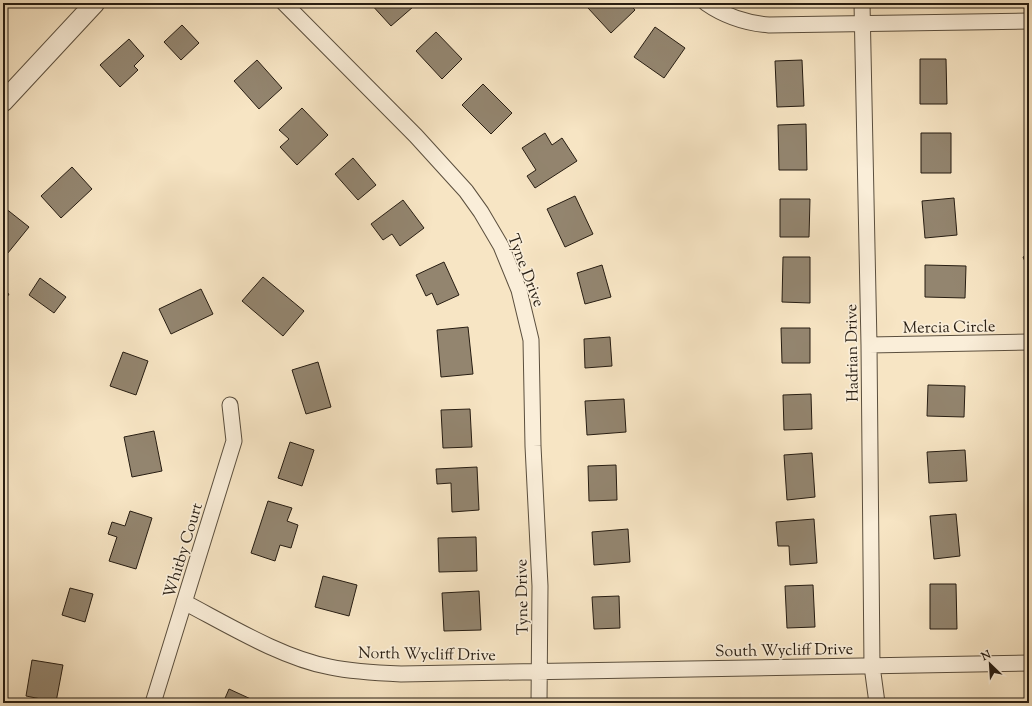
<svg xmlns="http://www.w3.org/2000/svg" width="1032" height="706" viewBox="0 0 1032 706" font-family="'Sorts Mill Goudy',serif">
  <rect width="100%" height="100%" fill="#f7e5c4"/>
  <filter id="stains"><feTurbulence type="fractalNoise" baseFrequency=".005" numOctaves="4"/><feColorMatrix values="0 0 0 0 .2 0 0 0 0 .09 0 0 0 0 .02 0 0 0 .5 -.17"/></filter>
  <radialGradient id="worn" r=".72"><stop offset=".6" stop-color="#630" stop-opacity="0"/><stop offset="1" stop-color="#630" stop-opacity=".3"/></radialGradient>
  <!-- building -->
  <path fill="#93856f" stroke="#271d12" d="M370,3H409L413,7L391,26Z
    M593,3H629L635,10L611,33L588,8Z
    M182,25L199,43L181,60L164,42Z
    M655,27L685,48L664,78L634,57Z
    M436,32L462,59L442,79L416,51Z
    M129,39L144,56L134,66L138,70L120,87L100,65Z
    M920,59H946L947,104H920Z
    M257,60L282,88L259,109L234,81Z
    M802,60L804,106L777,107L775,61Z
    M483,84L512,113L491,134L462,105Z
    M302,108L328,135L297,165L280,147L289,139L279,130Z
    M806,124L807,170H779L778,125Z
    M545,133L552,145L562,138L577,161L535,188L527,176L536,170L522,148Z
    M921,133H951V173H921Z
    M353,158L376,185L358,200L335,174Z
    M72,167L92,189L61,218L41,196Z
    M575,196L593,234L565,247L547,209Z
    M954,198L957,235L925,238L922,201Z
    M780,199H810L809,237H780Z
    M403,200L424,228L400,246L392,234L383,240L371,224Z
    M5,208L29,227L3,259V210Z
    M1029,254V271L1023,257Z
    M783,257H810V303L782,302Z
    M444,262L459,295L437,305L432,293L426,296L416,275Z
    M602,265L611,297L585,304L577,273Z
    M925,265L966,266L965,298L925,297Z
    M263,277L304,311L283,336L242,301Z
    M40,278L66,297L54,313L29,295Z
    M201,289L213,314L171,334L159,309Z
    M3,291L9,294L3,304Z
    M468,327L473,374L441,377L437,330Z
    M781,328H810V363H782Z
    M610,337L612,366L585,368L584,339Z
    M123,352L148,361L136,395L110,386Z
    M318,362L331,407L306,414L292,370Z
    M928,385L965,386L964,417L927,416Z
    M811,394L812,429L784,430L783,395Z
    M624,399L626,432L587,435L585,401Z
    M470,409L472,447L443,448L441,410Z
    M154,431L162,471L132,477L124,437Z
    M290,442L314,450L302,486L278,478Z
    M965,450L967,481L929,483L927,452Z
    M812,453L815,497L787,500L784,455Z
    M616,465L617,500L589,501L588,466Z
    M477,467L479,510L452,512L451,483L437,484L436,469Z
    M268,501L292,508L287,521L298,525L291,548L280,545L275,561L251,553Z
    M130,511L152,518L136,569L109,561L117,537L108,534L112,522L125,526Z
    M956,514L960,556L934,559L930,516Z
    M814,519L817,563L790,565L789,546H778L776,522Z
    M628,529L630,562L594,565L592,532Z
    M476,537L477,571L439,572L438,538Z
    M3,543H7V570H3Z
    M323,576L357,585L349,616L315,607Z
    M930,584H956L957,629H930Z
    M813,585L815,627L787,628L785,586Z
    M70,588L93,594L85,622L62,615Z
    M479,591L481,630L444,631L442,593Z
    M619,596L620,628L594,629L592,597Z
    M32,660L63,665L56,702L26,696Z
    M229,689L253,700L252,703H223Z"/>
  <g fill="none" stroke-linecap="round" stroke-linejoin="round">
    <defs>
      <path id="minor" d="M284,3L416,136L466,191L481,212L501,246L519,290L531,340L533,446L540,586L539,703
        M706,3C726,17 746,23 769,25L1029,21
        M862,3L869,345L872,666L877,703
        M869,345L1029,342
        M184,602C228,625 282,658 330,667C354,672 377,673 401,674L1029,663
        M153,703L234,441L230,405"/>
      <path id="tertiary" d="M3,102L95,3"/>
    </defs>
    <!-- minor casing -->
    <use href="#minor" stroke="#5b4f3e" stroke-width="17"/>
    <!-- tertiary casing -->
    <use href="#tertiary" stroke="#5b4f3e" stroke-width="21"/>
    <!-- minor -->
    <use href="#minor" stroke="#faeed9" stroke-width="15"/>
    <!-- tertiary -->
    <use href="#tertiary" stroke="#faeed9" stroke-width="19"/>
  </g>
  <g text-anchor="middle" stroke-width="3.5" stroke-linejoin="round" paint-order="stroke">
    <!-- street labels -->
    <g font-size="16" fill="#271d12" stroke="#faeed9">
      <text transform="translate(527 270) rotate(69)" y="6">Tyne Drive</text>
      <text transform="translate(949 326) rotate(-1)" y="6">Mercia Circle</text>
      <text transform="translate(851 353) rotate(-91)" y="6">Hadrian Drive</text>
      <text transform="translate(182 550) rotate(-73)" y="6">Whitby Court</text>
      <text transform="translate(521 597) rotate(-91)" y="6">Tyne Drive</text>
      <text transform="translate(784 649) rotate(-1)" y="6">South Wycliff Drive</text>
      <text transform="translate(427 653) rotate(1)" y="6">North Wycliff Drive</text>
    </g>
  </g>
  <!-- margin -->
  <rect width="1032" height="706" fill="none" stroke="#f7e5c4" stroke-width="16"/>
  <rect x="4" y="4" width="1024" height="698" fill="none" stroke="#271d12" stroke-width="2"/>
  <rect x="8" y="8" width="1016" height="690" fill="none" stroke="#271d12"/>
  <!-- north arrow -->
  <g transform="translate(990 664) rotate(335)" stroke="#faeed9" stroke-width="3" paint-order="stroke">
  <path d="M0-3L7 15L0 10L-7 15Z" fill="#271d12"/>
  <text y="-6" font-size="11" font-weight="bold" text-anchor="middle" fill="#271d12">N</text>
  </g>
  <rect width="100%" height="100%" filter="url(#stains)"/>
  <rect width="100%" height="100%" fill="url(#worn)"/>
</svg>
